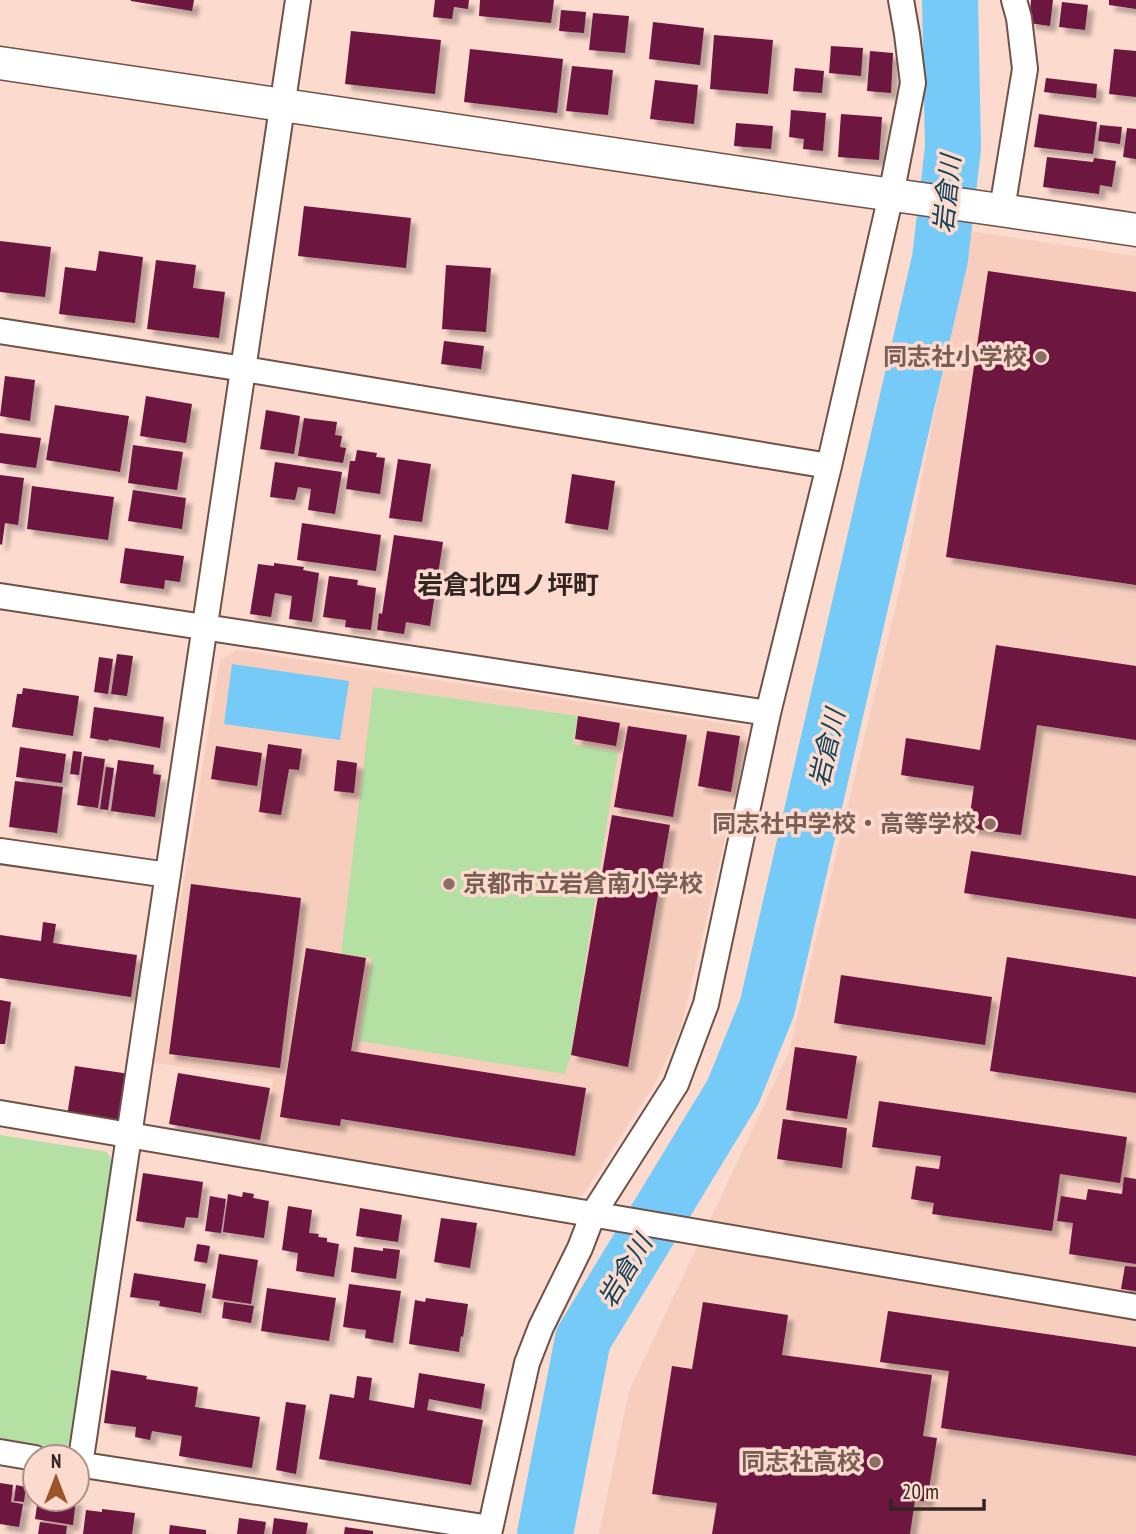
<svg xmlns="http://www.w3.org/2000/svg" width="1136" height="1534" viewBox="0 0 1136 1534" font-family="'PT Sans Narrow','Noto Sans JP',sans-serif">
  <defs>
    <filter id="shadow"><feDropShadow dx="6" dy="6" stdDeviation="2" flood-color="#0004"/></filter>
  </defs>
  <rect width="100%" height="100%" fill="#fcdacd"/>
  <!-- built -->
  <path fill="#f7cebe" d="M969,231L1136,256V1534H599L629,1391L789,1052L906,563Z
    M237,650L741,726L748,740L681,1028L657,1080L583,1195L561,1201L264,1147L273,1079L154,1063L220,660Z"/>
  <!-- green -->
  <path fill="#b5e0a3" d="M373,687L578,716L573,744L618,752L571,1055L565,1074L359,1041L372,958L341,954Z
    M0,1135L107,1152L116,1168L73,1439L63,1449L0,1438Z"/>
  <!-- water -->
  <path fill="#76caf7" d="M232,664L349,681L340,740L224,724Z"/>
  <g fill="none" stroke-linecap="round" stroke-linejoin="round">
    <!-- river -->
    <path stroke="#76caf7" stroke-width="56" d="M545,1534L583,1339L733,1092L767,1008L940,259L953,148L950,0"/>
  </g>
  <!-- building -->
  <path fill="#6d1441" filter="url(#shadow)" d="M131,0H194L192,11L131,1Z
    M435,0H469L468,9L454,7L452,19L433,17Z
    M480,0H554L551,23L479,16Z
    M1031,0H1053L1050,26L1029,23Z
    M1109,0H1136V9L1109,5Z
    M1062,2L1088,5L1085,30L1059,27Z
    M561,10L586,12L584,33L559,31Z
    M593,13L629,16L625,53L589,50Z
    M653,22L704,28L700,65L649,59Z
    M351,31L441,40L435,94L345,84Z
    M714,35L773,40L768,94L710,89Z
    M831,46L863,48L861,76L829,73Z
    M470,49L563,59L557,113L464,102Z
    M1114,49L1136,51V97L1109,94Z
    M870,51L893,53L891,93L867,91Z
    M572,66L613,70L608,115L566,111Z
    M795,68L824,71L822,93L793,91Z
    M1046,78L1097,84L1096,98L1044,92Z
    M655,80L698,85L694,124L650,119Z
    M791,110L826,113L823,151L803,149L804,139L789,137Z
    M841,114L882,117L879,160L838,157Z
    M1039,114L1097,122L1093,154L1034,147Z
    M736,123L773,126L771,149L734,146Z
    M1100,125L1122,127L1120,144L1098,141Z
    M1127,128L1136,129V159L1123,157Z
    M1047,157L1093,162L1094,158L1116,161L1112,187L1100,185L1099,194L1043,187Z
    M304,206L411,218L406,268L298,256Z
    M0,241L51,247L45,297L0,292Z
    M99,251L143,257L135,323L59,314L65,267L96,271Z
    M156,260L196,265L193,288L225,292L219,338L147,329Z
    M446,265L491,268L486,332L442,329Z
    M988,271L1136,292V585L946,557Z
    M444,341L484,346L481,369L441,364Z
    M5,376L35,380L30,421L0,416Z
    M146,396L192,404L186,443L140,436Z
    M55,405L129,416L120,472L46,460Z
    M266,410L300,416L294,454L260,449Z
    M304,418L337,422L335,435L342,436L340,447L346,448L343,463L298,456Z
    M0,433L41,438L36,468L0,463Z
    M133,445L183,452L177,490L128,483Z
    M357,450L377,453L376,457L385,458L380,494L346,489L350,461H355Z
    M398,459L431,464L422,522L389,518Z
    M275,462L342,472L335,514L308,510L311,489L298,487L295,500L270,497Z
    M572,474L615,481L608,530L565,523Z
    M0,475L24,478L18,525L5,523L2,545L0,544Z
    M32,486L114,497L108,540L27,529Z
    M133,490L186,498L182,529L128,521Z
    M302,523L381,535L376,571L297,560Z
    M394,535L443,542L430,626L406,622L404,634L377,630L379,613L382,614Z
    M125,548L184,556L180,582L165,580L164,589L120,583Z
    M274,563L304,567L303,570L319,573L312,622L289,619L292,596L275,593L271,617L250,614L258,564L274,566Z
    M329,576L358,580L357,585L376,588L371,630L345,627L346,620L323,617Z
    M996,645L1136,666V740L1037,725L1021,835L968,828L974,786L901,775L906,738L980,750Z
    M117,654L133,656L127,696L111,694Z
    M99,657L113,659L108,694L94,692Z
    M23,688L79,696L73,736L12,727L17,694H22Z
    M94,707L164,717L160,748L109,739L108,741L90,738Z
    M578,716L620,723L616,746L575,739Z
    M628,726L687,735L673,817L614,807Z
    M707,731L740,736L731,792L698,786Z
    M268,744L302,749L299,770L289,769L281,815L259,812Z
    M216,746L262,753L257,786L211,779Z
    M20,747L66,754L62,783L16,777Z
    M73,751L82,752L79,775L70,774Z
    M84,756L105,759L98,808L77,805Z
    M118,760L154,765L153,774L161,775L155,817L111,811Z
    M337,760L357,763L354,793L334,791Z
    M106,767L114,768L108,810L100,809Z
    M15,781L63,787L57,833L9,827Z
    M612,815L670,825L628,1067L571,1055Z
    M971,851L1136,876V919L964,893Z
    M191,884L301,898L280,1068L169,1054Z
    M43,922L56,924L53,943L137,955L131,997L0,978V935L41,941Z
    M306,948L366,958L351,1051L586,1088L575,1156L341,1119L340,1126L280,1117Z
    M1007,957L1136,977V1093L990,1071Z
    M841,975L992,997L985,1045L834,1023Z
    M0,1000L11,1002L5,1044H0Z
    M795,1047L857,1056L847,1119L786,1110Z
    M75,1066L130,1074L123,1116L115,1123L67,1116Z
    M178,1073L270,1088L260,1140L169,1124Z
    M879,1101L1127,1137L1120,1183L1060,1174L1052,1231L932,1214L934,1203L911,1199L916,1166L939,1169L941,1156L872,1147Z
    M783,1119L847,1128L842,1168L777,1159Z
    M143,1173L203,1182L198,1218L186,1217L184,1228L136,1221Z
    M1124,1177L1136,1179V1264L1069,1254L1073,1223L1057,1221L1061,1196L1086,1200L1088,1189L1122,1194Z
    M243,1192L254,1194L253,1198L269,1201L264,1238L223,1232L228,1194L242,1197Z
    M210,1196L226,1199L221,1233L205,1231Z
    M288,1206L312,1210L309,1233L319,1234L318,1237L327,1238V1242L339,1244L334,1277L296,1271L298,1253L282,1250Z
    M360,1208L402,1215L398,1242L356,1236Z
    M441,1218L477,1223L470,1268L434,1262Z
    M197,1244L210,1246L207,1263L194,1261Z
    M354,1247L383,1251V1248L400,1250L396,1279L351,1272Z
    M219,1254L258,1260L251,1304L212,1298Z
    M1125,1266L1136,1267V1291L1121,1289Z
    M134,1273L206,1284L201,1313L159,1306L160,1301L130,1297Z
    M349,1284L401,1291L393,1343L365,1338L366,1330L343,1327Z
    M267,1288L336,1298L329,1341L261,1331Z
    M426,1298L468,1304L463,1337L461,1336L459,1352L409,1344L415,1300L425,1302Z
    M224,1302L254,1306L251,1323L222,1318Z
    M703,1302L788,1315L782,1355L932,1375L923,1436L937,1438L927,1502L915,1500L910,1534H712L717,1503L652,1494L672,1366L692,1369Z
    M888,1311L1136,1347V1456L941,1428L949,1371L880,1362Z
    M111,1370L147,1376L146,1379L198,1387L195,1407L260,1417L252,1468L179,1456L182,1436L152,1431L150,1440L135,1437L136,1427L104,1423Z
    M419,1373L485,1384L481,1409L429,1399L427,1410L483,1420L471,1485L319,1459L330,1394L354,1398L357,1376L372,1378L369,1400L414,1408Z
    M286,1402L306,1405L296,1474L276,1470Z
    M0,1483L13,1485L11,1502L23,1504L19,1527L0,1524Z
    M16,1485L26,1487L24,1502L14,1501Z
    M38,1499H76L73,1525L35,1519Z
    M102,1509L135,1513L132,1534H83L86,1510L102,1512Z
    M239,1518L266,1522L264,1534H237Z
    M274,1518L308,1523L306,1534H272Z
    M40,1522L67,1526L66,1534H38Z
    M170,1525L206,1530V1534H169Z
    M345,1527L373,1531V1534H344Z"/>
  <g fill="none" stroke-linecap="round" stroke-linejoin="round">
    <defs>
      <path id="minor" d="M1002,209L1025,69L1019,18L1014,0
        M0,331L244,369L829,466
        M0,596L768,713
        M0,851L168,875
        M0,1113L1136,1307
        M0,1452L35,1458
        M77,1464L490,1528
        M80,1465L298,0
        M489,1534L527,1363L541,1327L580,1248L593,1214L676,1084L706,1004L768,713L829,466L891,195L913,83L907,34L901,0"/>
      <path id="tertiary" d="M0,63C262,104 525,142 788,180C904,197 1020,212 1136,230"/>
    </defs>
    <!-- minor casing -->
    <use href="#minor" stroke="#6e5247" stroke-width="28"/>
    <!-- tertiary casing -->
    <use href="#tertiary" stroke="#6e5247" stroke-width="35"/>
    <!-- minor -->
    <use href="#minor" stroke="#fff" stroke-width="24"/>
    <!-- tertiary -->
    <use href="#tertiary" stroke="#fff" stroke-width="32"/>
  </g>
  <!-- markers -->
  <g fill="#8d6e63" stroke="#fcdacd" stroke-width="2.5">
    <circle cx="1041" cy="357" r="7"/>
    <circle cx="990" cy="824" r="7"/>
    <circle cx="449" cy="884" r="7"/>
    <circle cx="875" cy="1462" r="7"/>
  </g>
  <g text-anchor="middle" stroke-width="7" stroke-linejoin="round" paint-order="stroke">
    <!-- education labels -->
    <g font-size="24" font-weight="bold" fill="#785e54" stroke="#fcdacd" text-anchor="end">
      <text x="1027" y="365">同志社小学校</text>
      <text x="976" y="832">同志社中学校・高等学校</text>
      <text x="463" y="892" text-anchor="start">京都市立岩倉南小学校</text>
      <text x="861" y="1470">同志社高校</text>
    </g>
    <!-- water labels -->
    <g font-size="26" font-style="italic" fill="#124258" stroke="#fcdacd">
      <text transform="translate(947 194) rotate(-84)" y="9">岩倉川</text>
      <text transform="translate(827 748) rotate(-77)" y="9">岩倉川</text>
      <text transform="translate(625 1271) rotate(-59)" y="9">岩倉川</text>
    </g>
    <!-- neighbourhood labels -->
    <g font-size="26" font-weight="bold" fill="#332622" stroke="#fcdacd">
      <text x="508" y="594">岩倉北四ノ坪町</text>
    </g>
  </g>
  <!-- north arrow -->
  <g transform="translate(56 1478)"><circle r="33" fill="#fcdacd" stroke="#ac9289" stroke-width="2"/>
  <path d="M0-5L12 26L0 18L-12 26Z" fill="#9b552b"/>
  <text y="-10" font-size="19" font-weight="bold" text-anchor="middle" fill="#332622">N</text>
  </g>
  <!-- scale -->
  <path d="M891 1499v10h93v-10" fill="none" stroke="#332622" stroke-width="3.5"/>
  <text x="902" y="1499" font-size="21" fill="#332622" stroke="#fcdacd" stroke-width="5" paint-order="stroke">20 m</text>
</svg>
